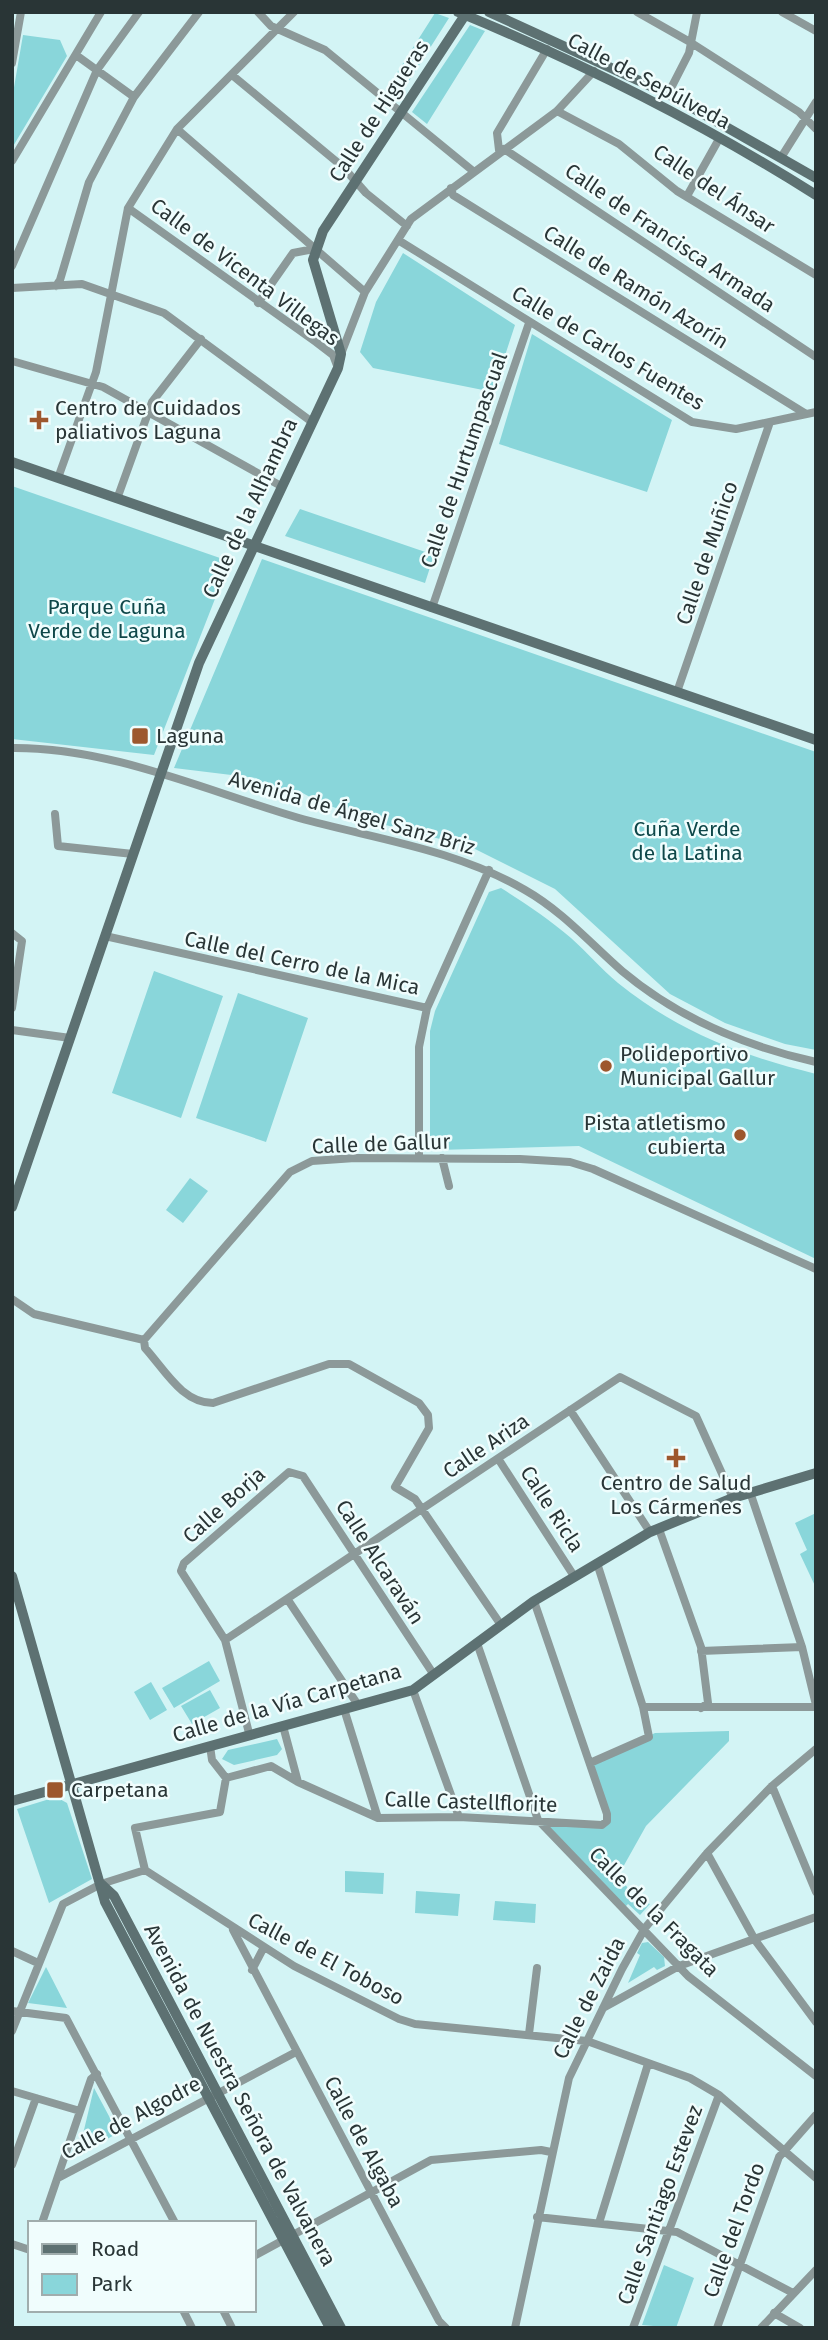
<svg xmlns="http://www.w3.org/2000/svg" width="828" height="2340" viewBox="0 0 828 2340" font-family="'Fira Sans',sans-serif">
  <rect width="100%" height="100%" fill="#d3f4f5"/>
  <!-- green -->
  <path fill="#89d6da" d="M435,13L449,18L397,100L386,90Z
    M470,25L485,31L427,124L412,112Z
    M23,35L60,40L67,56L12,148V99Z
    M403,253L515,325L493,392L373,368L360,352L376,302Z
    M532,334L672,420L647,492L499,444Z
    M12,486L220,558V586L154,755L12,739Z
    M300,509L434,555L425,583L285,536Z
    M262,559L816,752V1050L785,1044L725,1023L670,994L555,889L471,847L378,823L319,802L299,791L274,790L256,778L174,768Z
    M501,888C525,903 549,919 571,938C587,952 601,969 618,983C679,1032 740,1055 816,1074V1259L579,1146L437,1150L430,1144V1031L435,1011L489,892Z
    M154,971L223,996L181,1118L112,1093Z
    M238,993L308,1018L266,1142L196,1118Z
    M190,1178L208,1191L183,1223L166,1210Z
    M816,1513V1588L800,1554L807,1550L795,1523Z
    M209,1661L220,1681L174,1708L162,1688Z
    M151,1682L167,1710L150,1720L134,1692Z
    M210,1690L220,1708L192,1724L181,1706Z
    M729,1731V1741L646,1826L618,1876L637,1899L650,1904L640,1915L628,1904L625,1907L538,1820L602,1825L607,1821L590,1763L655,1733Z
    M277,1739L282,1749L277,1755L234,1765L222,1759L228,1750Z
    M56,1797L67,1803L92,1879L49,1903L17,1809Z
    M345,1871L384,1873L383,1894L345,1892Z
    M416,1891L460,1894L458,1916L415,1913Z
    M495,1901L536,1904L535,1923L493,1920Z
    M648,1942L664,1957L665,1966L657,1970L654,1967L628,1983L640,1955L637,1953L642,1943Z
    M46,1967L67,2008L28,2003Z
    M94,2088L118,2133L78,2155Z
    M664,2265L694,2278L676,2328L642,2325Z"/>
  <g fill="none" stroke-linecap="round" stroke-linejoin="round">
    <!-- street -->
    <path stroke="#8c9999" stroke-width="8" d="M258,12L271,26L325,50L473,171
      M637,12L690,42L799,112L816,129
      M782,12L816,31
      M76,55L134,97
      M12,63L21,12
      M232,75L343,167L366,193L407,226
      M668,94L689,53L697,12
      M557,111L619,144L677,191L816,275
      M177,129L365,292
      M504,149L816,357
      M499,150L497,133L547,49
      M782,156L816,102
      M12,161L101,12
      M451,188L453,195L806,414
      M687,196L719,139
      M128,208L316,342L333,355L338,368
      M398,240L692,422L736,429L816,412
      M12,266L97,70L139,12
      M56,286L60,280L89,182L134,97L199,12
      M12,288L82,284L164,313L312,422
      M258,303L293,253L314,249
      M341,354L365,292L411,219L557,111L594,71
      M12,361L103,387L281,486
      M58,478L96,372L128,208L177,129L294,12
      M117,499L152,402L201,339
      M432,608L529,323
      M677,692L769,425
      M12,748C111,747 206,791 299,818C375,839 455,849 525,890C562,911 590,943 622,971C678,1018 745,1046 816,1062
      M55,814L58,846L133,854
      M12,933L22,941L12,1008
      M105,936L427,1008L419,1047V1158
      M427,1008L489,870
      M12,1030L70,1038
      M442,1158L449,1186
      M12,1299L34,1314L144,1340L290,1172L312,1161L355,1158L520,1159L570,1162L593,1169L816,1269
      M144,1340L145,1348C165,1370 182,1403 213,1403L329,1364H349L419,1403L428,1415L429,1428L395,1487L415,1499L501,1625
      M570,1410L650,1532
      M499,1460L574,1576
      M750,1492L802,1647L816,1705
      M659,1529L701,1647L708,1703L701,1708
      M288,1600L358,1705
      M225,1640L620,1377L696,1416L733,1498
      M477,1643L538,1820L688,1976L816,2076
      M701,1651L802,1647
      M413,1690L459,1817
      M643,1707H816
      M344,1709L378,1818
      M283,1726L298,1782
      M249,1733L225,1640L181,1571L184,1563L289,1472L303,1476L434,1675
      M590,1763L649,1737L643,1707L597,1563
      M226,1778L271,1766L298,1782L378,1818L459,1817L602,1825L607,1821V1814L534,1601
      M772,1786L816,1892
      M707,1853L755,1940L816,2022
      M145,1870L294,1966L399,2019L415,2024L587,2041L690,2078L719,2095L816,2178
      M145,1870L135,1828L220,1812L226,1778L212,1760L210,1746
      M233,1930L439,2321L446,2328
      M12,1951L38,1963
      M252,1970L264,1947
      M603,2008L679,1966L816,1917
      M12,2011L66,2018L175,2223
      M12,2031L63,1904L101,1884L145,1870
      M529,2034L537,1968
      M12,2091L80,2111
      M12,2165L36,2098
      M58,2178L296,2052
      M537,2217L677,2232L793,2293
      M42,2223L91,2079L97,2074
      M599,2223L648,2064
      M12,2244L30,2250
      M254,2256L431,2160L541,2150L551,2152
      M183,2310L192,2328
      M223,2310L232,2328
      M774,2313L800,2328
      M515,2328L569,2078L622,1969L645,1928L707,1853L772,1786L816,1749
      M633,2328L719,2095
      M717,2328L779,2157L816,2115
      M761,2328L816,2270"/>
    <!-- secondary -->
    <path stroke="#5d7172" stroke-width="10" d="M458,12C582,63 702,123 816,195
      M489,12L668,94L816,178
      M12,462L816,740
      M12,1207L199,663L338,368L341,354L313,260L323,231L467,12
      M12,1576L105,1902L330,2328
      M12,1801L413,1690L534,1601L650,1532L733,1498L816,1473
      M101,1884L114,1896L341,2328"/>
  </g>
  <!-- markers -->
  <g fill="#9d572d" stroke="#f0fdfd" stroke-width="2.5">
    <path d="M35.5 409.5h7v7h7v7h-7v7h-7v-7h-7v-7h7z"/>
    <rect x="131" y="727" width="18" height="18" rx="3.5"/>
    <circle cx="606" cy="1066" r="7"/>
    <circle cx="740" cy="1135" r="7"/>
    <path d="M672.5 1447.5h7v7h7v7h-7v7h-7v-7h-7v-7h7z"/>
    <rect x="46" y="1781" width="18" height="18" rx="3.5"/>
  </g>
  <g text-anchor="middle" stroke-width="5" stroke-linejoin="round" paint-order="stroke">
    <!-- street labels -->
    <g font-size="21" fill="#293536" stroke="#f0fdfd">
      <text transform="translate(649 81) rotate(28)" y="7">Calle de Sepúlveda</text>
      <text transform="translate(379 111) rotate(-57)" y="7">Calle de Higueras</text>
      <text transform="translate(714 189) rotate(34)" y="7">Calle del Ánsar</text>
      <text transform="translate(670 238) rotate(34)" y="7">Calle de Francisca Armada</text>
      <text transform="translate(245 272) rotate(37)" y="7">Calle de Vicenta Villegas</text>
      <text transform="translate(636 287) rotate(32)" y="7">Calle de Ramón Azorín</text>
      <text transform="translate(608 348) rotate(31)" y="7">Calle de Carlos Fuentes</text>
      <text transform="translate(464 460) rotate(-71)" y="7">Calle de Hurtumpascual</text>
      <text transform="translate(250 508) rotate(-65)" y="7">Calle de la Alhambra</text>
      <text transform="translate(707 553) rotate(-71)" y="7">Calle de Muñico</text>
      <text transform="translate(352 813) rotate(16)" y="7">Avenida de Ángel Sanz Briz</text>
      <text transform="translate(302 963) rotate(12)" y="7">Calle del Cerro de la Mica</text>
      <text transform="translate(381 1144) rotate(-2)" y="7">Calle de Gallur</text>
      <text transform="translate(486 1446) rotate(-34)" y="7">Calle Ariza</text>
      <text transform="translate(224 1505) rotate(-42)" y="7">Calle Borja</text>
      <text transform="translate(552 1509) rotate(57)" y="7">Calle Ricla</text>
      <text transform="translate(380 1562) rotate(57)" y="7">Calle Alcaraván</text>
      <text transform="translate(287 1703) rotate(-16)" y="7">Calle de la Vía Carpetana</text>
      <text transform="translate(471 1802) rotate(2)" y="7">Calle Castellflorite</text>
      <text transform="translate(654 1912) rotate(45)" y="7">Calle de la Fragata</text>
      <text transform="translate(326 1959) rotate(28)" y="7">Calle de El Toboso</text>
      <text transform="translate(589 1998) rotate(-63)" y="7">Calle de Zaida</text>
      <text transform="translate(240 2095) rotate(62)" y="7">Avenida de Nuestra Señora de Valvanera</text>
      <text transform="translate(131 2118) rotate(-28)" y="7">Calle de Algodre</text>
      <text transform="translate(364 2142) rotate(62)" y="7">Calle de Algaba</text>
      <text transform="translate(660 2205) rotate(-70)" y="7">Calle Santiago Estevez</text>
      <text transform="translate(734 2230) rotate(-70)" y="7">Calle del Tordo</text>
    </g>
    <!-- poi labels -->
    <g font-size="21" fill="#293536" stroke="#f0fdfd" text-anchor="start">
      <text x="55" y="415">Centro de Cuidados<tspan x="55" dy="24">paliativos Laguna</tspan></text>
      <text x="156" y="743">Laguna</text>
      <text x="620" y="1061">Polideportivo<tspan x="620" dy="24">Municipal Gallur</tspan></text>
      <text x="726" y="1130" text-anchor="end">Pista atletismo<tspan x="726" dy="24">cubierta</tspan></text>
      <text x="676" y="1490" text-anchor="middle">Centro de Salud<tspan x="676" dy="24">Los Cármenes</tspan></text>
      <text x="71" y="1797">Carpetana</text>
    </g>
    <!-- park labels -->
    <g font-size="21" fill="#0e4749" stroke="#f0fdfd">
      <text x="107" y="614">Parque Cuña<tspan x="107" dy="24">Verde de Laguna</tspan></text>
      <text x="687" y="836">Cuña Verde<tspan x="687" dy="24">de la Latina</tspan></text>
    </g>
  </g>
  <!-- border -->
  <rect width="828" height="2340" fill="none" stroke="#293536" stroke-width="28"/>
  <!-- legend -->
  <rect x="28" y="2221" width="228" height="91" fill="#f0fdfd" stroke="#a0adad" stroke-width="2"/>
  <rect x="42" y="2244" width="35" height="10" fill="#5d7172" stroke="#a0adad" stroke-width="2"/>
  <text x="91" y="2256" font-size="21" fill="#293536">Road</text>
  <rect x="42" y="2274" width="35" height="21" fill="#89d6da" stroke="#a0adad" stroke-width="2"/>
  <text x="91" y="2291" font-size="21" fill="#293536">Park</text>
</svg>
